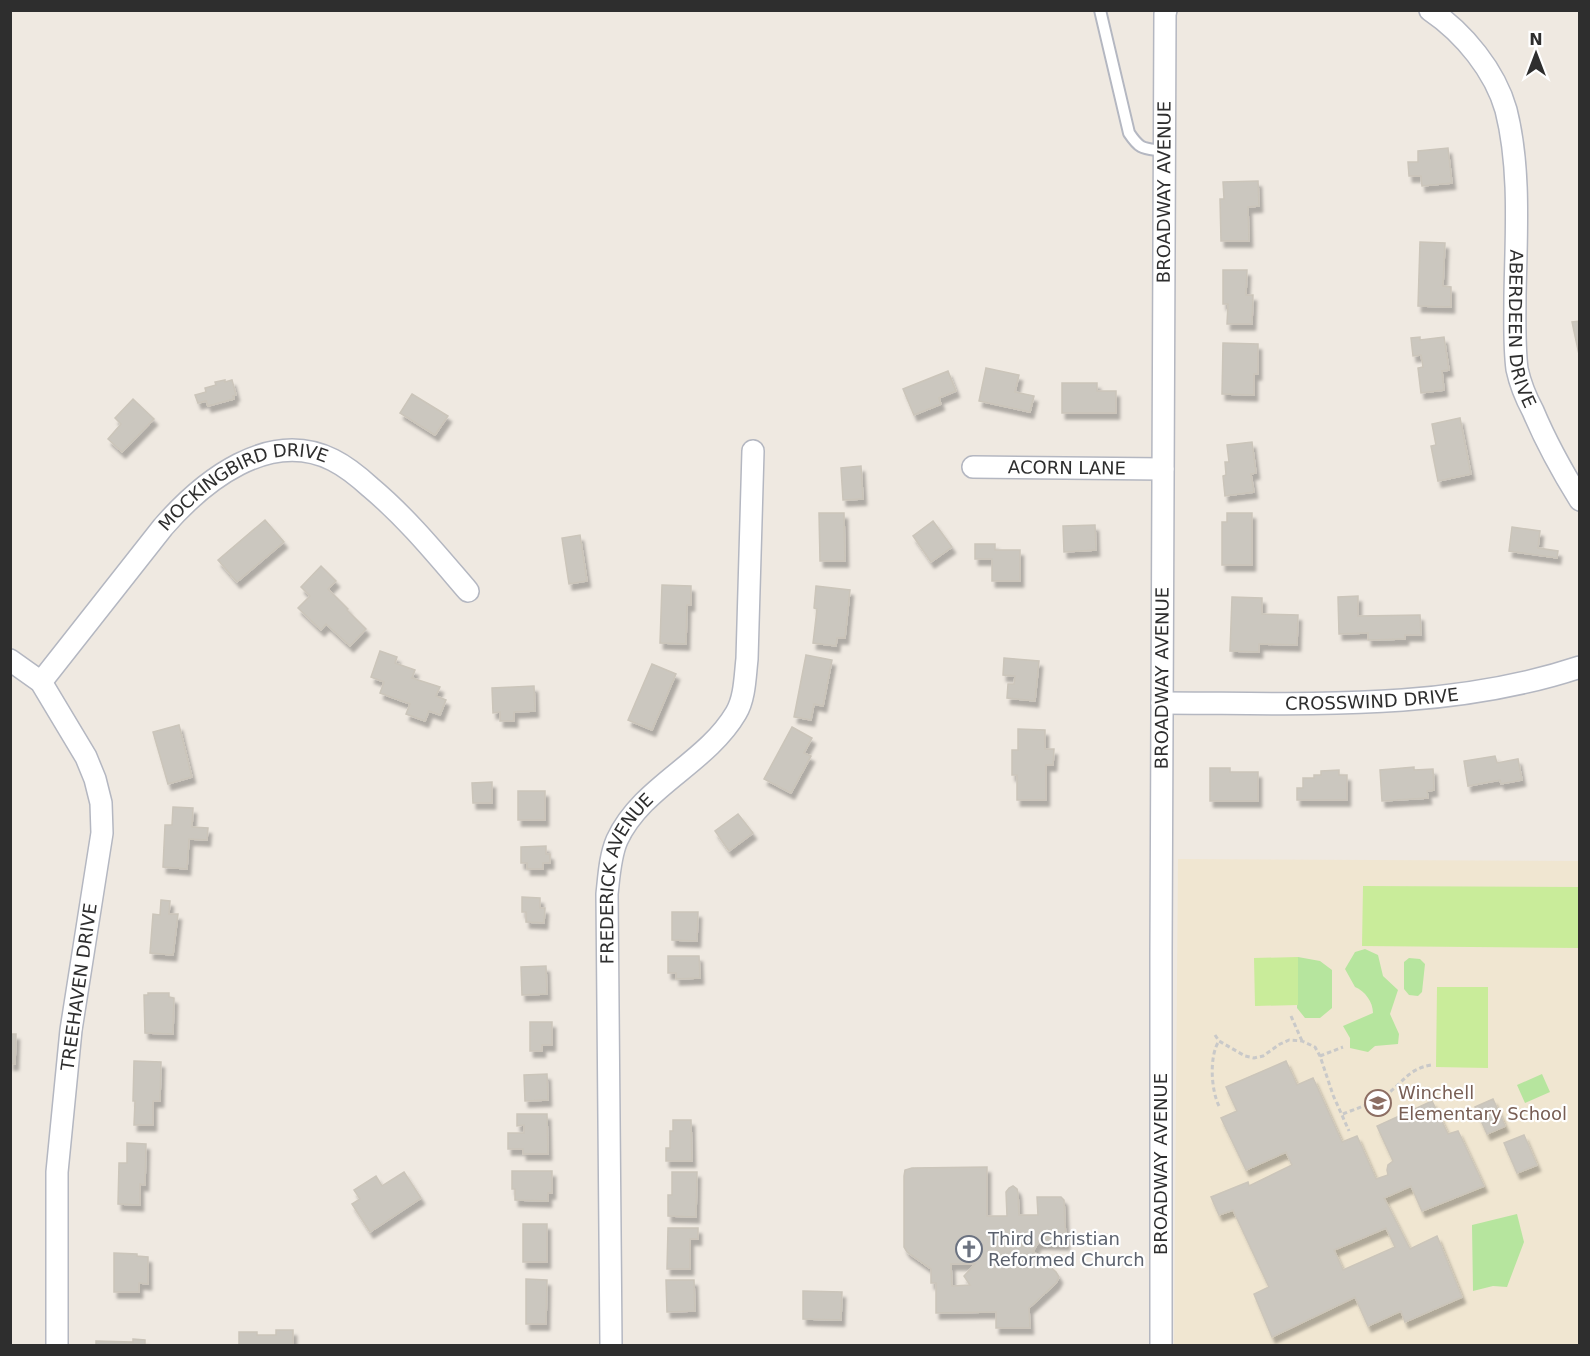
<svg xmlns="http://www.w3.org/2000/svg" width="1590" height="1356" viewBox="0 0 1590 1356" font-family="'DejaVu Sans',sans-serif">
  <defs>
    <filter id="shadow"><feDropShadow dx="3.5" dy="6" stdDeviation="1.5" flood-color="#0004"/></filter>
  </defs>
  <rect width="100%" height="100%" fill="#efe9e1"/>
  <!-- education -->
  <path fill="#f0e6d1" d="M1178,859L1579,861V1345L1174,1346Z"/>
  <!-- green -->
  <path fill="#b6e59e" d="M1365,949L1378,955L1383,976L1398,990L1390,1014L1399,1034L1398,1044L1375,1046L1368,1052L1350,1048V1038L1343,1026L1373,1013C1373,1002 1365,991 1355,987L1345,969L1355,952Z
    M1298,957L1320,961L1332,970V1008L1320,1018H1305L1297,1008Z
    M1409,958L1420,959L1425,964L1422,992L1418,996L1409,995L1404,989V962Z
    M1542,1074L1550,1092L1525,1103L1517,1085Z
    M1517,1214L1524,1242L1507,1287L1493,1286L1473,1291L1472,1225Z"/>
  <!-- pitch -->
  <path fill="#c9ec9a" d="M1363,886L1579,887V948L1362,946Z
    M1298,957V1005L1255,1006L1254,958Z
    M1437,987H1488V1068L1436,1067Z"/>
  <!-- building -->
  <path fill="#cbc7bf" stroke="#cbc5ba" stroke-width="1.5" fill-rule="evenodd" filter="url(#shadow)" d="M1448,148L1452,183L1422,186L1421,176H1409L1408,162H1418V151Z
    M1258,181L1259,206L1248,207L1249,241H1221L1220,199H1224L1223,182Z
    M1420,242L1445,243L1443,286L1451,287V307L1418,306Z
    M1223,270H1247L1246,295H1253L1252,324H1227L1228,304H1223Z
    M1580,321V359L1572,322Z
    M1420,337V340L1444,337L1449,370L1442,371L1444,390L1421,393L1418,368L1423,367L1421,355L1413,356L1411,338Z
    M1223,343L1258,344V374H1254V395L1222,394Z
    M986,368L1019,375L1015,392L1034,396L1030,412L979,401Z
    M948,371L956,391L939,398L941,404L914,415L903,389Z
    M225,380V382L232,380L236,395L233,396L234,399L208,406L206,401L198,403L195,395L206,392L205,388L216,385L215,382Z
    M1062,383H1097V391H1116V413H1062Z
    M412,394L448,416L435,435L400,413Z
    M133,399L154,419L122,452L108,439L121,424L115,418Z
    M1460,418L1471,474L1438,481L1431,446L1436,445L1432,424Z
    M1252,442L1256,473L1251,474L1254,492L1225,496L1223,476L1226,475L1225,462H1229L1227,445Z
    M861,466L863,499L843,500L841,468Z
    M819,513H844L845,561H820Z
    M1227,513H1252V565H1222V522H1227Z
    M265,520L284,542L237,582L218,560Z
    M933,521L952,547L931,562L913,536Z
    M1095,525L1096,550L1064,552L1063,526Z
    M1512,527L1540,531L1538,548L1558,551L1557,558L1509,551Z
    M580,535L587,581L569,584L562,538Z
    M975,544H995V550H1020V581H992V559H975Z
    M321,566L336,581L328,589L348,609L347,610L366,629L350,646L326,624L321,630L298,608L310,596L301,587Z
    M662,585L691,586V605H687L686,644L660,643Z
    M816,586L850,590L845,638H837L836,646L813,643L817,609L814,608Z
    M1358,596V616L1420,615L1421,635H1405V639L1368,640V633L1339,634L1338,597Z
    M1232,597L1262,598V614L1298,615L1297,645L1259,644V652L1230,651Z
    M380,651L397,657L395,663L415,670L412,678L440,687L436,696L446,700L440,715L429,711L425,721L406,714L410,704L380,693L384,682L371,677Z
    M806,655L832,660L823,706L814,704L811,720L794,717Z
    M1004,658L1039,661L1035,701L1007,698L1008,684H1014L1015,676L1003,675Z
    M652,664L676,674L652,730L628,720Z
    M534,686L535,711L514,712V721H500V712L493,713L492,688Z
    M179,725L192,777L168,784L153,732Z
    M792,727L812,738L804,753L811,756L791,793L764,779Z
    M1018,729L1045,730V749H1054L1053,765H1046V800H1017V775H1012V750H1018Z
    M1495,756L1497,763L1518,759L1522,780L1501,784L1500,780L1468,786L1464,761Z
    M1414,767V770L1433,769L1434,790L1427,791L1428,798L1382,801L1380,770Z
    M1210,768H1230V772H1258V801H1210Z
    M1339,770V775H1347V800H1297V788H1303V778H1314V775H1321V771Z
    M492,782V803H473L472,783Z
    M518,791H545V820H518Z
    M173,807L193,808L192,827L208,828L207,840L189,839L187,869L163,867L165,825H172Z
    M738,814L753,833L729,851L715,831Z
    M546,846V854H550V863H543V869H527V863H521V847Z
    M522,897L540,898V908H545L544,923L526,922V912H522Z
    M161,900L170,901L169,914H178L173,955L150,953L153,914L160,915Z
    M672,912H698L697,941L672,940Z
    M668,956H699L700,978L676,979V973H668Z
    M546,966L547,994L522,995L521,967Z
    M148,993H169V997L174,998L173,1034L145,1033L144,995H148Z
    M530,1022H552V1045H542V1051H530Z
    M10,1034H16L15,1064H10Z
    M134,1061L161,1062L160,1101H153V1125H134L135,1101H133Z
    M1286,1061L1297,1085L1313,1078L1342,1142L1357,1136L1376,1179L1388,1175L1387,1170L1388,1165L1393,1161L1377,1126L1432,1101L1448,1134L1458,1131L1484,1186L1422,1211L1411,1186L1384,1198L1410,1249L1437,1236L1462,1297L1405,1322L1401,1311L1368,1326L1355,1297L1272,1337L1254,1294L1269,1287L1233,1210L1219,1215L1211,1197L1248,1182L1249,1186L1292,1165L1286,1152L1246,1170L1221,1118L1237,1111L1226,1087ZM1386,1228L1395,1247L1343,1270L1334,1250Z
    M547,1074L548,1100L525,1101L524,1075Z
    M1493,1099L1505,1126L1487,1134L1475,1107Z
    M517,1114H547L548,1154H523V1149H508V1133H524V1125L517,1126Z
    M673,1120H691L692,1161H666V1148H670V1131H673Z
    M1524,1135L1537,1165L1517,1173L1504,1143Z
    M127,1143L146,1144L145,1185L140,1184V1205L118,1204L119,1163H127Z
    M987,1167V1216H1007L1006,1192L1009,1188L1013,1186L1017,1189L1018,1193L1019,1215H1038L1037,1197H1061L1064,1200L1066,1244L1038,1243L1033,1251L1056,1272L1059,1277L1056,1283L1029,1308L1030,1328H996V1312L936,1313V1283H931V1269L907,1252L904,1247V1176L905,1170L912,1168ZM951,1264H975L964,1276L970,1285L952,1286Z
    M512,1171H552V1193H548V1201L515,1200V1189H512Z
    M404,1172L421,1198L370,1232L352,1204L360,1199L354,1190L376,1176L382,1186Z
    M672,1172H697L696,1217L668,1216V1195H672Z
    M523,1224H547V1262H523Z
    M668,1228H698V1239H690V1269H667Z
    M114,1253L137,1254V1256L148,1257V1284L139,1283V1292H114Z
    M526,1279L547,1280L546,1324H526Z
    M666,1280H694L695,1311L667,1312Z
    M803,1291L842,1292L841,1320L803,1319Z
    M276,1330H293V1346H239V1332H257V1335H276Z
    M133,1339L145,1340V1346H96V1341L133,1342Z"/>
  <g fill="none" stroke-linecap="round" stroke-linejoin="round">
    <defs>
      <path id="lane" d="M1100,10L1129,133C1141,151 1144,148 1164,151"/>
      <g id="street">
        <path id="s1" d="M1430,10C1464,33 1495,71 1506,110C1521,169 1516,236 1515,296C1515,320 1514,345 1517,369C1520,383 1526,398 1533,411C1546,442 1562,471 1580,500"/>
        <path id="s2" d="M973,467L1163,469"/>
        <path d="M10,660L41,682L86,757L95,779L101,803L102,833L71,1030L57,1172V1346"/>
        <path id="s3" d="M41,682L163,527C203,481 269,428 333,460C347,467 359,477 370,487C407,518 437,555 468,591"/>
        <path id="s4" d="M1162,703C1301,703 1445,712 1580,667"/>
        <path id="s5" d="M611,1346L607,894C609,876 610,856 617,840C642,786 706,764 736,713C745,698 745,676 747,659L753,451"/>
        <path id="s6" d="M1161,1346V954L1165,14L1166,10"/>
      </g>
    </defs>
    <!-- lane casing -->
    <use href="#lane" stroke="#b4b7c1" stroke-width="14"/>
    <!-- street casing -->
    <use href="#street" stroke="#b4b7c1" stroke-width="24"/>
    <!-- path -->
    <path stroke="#c9c9c9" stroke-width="3" stroke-dasharray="4.5 3" stroke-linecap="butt" d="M1291,1016L1302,1041
      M1215,1035L1219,1041L1245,1056L1254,1058L1263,1056L1280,1044L1289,1040L1302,1041L1315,1047L1320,1056L1333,1095L1349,1131
      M1320,1056L1343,1047
      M1219,1106C1211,1090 1209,1056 1219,1041
      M1343,1114C1357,1108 1375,1103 1387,1094C1404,1082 1408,1069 1431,1065"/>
    <!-- lane -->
    <use href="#lane" stroke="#fff" stroke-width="10"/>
    <!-- street -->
    <use href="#street" stroke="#fff" stroke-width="21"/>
  </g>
  <!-- icons -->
  <defs>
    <symbol id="school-ring" viewBox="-11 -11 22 22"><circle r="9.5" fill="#fff" stroke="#8d6e63" stroke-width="1.5"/><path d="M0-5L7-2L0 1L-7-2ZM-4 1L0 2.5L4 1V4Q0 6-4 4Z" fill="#8d6e63"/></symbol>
    <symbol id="church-ring" viewBox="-11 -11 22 22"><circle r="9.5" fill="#fff" stroke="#6b7280" stroke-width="1.5"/><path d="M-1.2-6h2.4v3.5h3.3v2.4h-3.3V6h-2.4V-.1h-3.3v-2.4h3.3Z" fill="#6b7280"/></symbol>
  </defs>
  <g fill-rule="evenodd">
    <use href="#school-ring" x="1363" y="1088" width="30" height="30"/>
    <use href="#church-ring" x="954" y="1234" width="30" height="30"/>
  </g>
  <g text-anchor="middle" stroke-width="4.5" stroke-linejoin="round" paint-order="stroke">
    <!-- street labels -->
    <g font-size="18" fill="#2e2e2e" stroke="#fff">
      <text dy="6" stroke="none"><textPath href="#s6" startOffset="1154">BROADWAY AVENUE</textPath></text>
      <text dy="6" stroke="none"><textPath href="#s1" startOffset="348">ABERDEEN DRIVE</textPath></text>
      <text dy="6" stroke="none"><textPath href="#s2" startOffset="94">ACORN LANE</textPath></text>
      <text dy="6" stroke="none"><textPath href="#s3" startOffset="292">MOCKINGBIRD DRIVE</textPath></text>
      <text dy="6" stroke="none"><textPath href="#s6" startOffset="668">BROADWAY AVENUE</textPath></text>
      <text dy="6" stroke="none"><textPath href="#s4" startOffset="210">CROSSWIND DRIVE</textPath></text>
      <text dy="6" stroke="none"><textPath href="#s5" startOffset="472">FREDERICK AVENUE</textPath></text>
      <text transform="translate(79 987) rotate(-82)" y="6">TREEHAVEN DRIVE</text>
      <text transform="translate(1161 1164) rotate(-90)" y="6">BROADWAY AVENUE</text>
    </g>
    <!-- education labels -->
    <g font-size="18" fill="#785e54" stroke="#fff" text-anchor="start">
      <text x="1398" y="1099">Winchell<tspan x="1398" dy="21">Elementary School</tspan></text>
    </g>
    <!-- worship labels -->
    <g font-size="18" fill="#5b616d" stroke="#fff" text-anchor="start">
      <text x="988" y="1245">Third Christian<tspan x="988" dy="21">Reformed Church</tspan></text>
    </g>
  </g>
  <!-- border -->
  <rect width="1590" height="1356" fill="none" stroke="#2e2e2e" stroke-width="24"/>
  <!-- north arrow -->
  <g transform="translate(1536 54)" stroke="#ffffff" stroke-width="4.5" paint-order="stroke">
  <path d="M0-4.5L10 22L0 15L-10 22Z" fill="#2e2e2e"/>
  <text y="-9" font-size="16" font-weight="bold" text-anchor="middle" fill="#2e2e2e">N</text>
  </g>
</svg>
